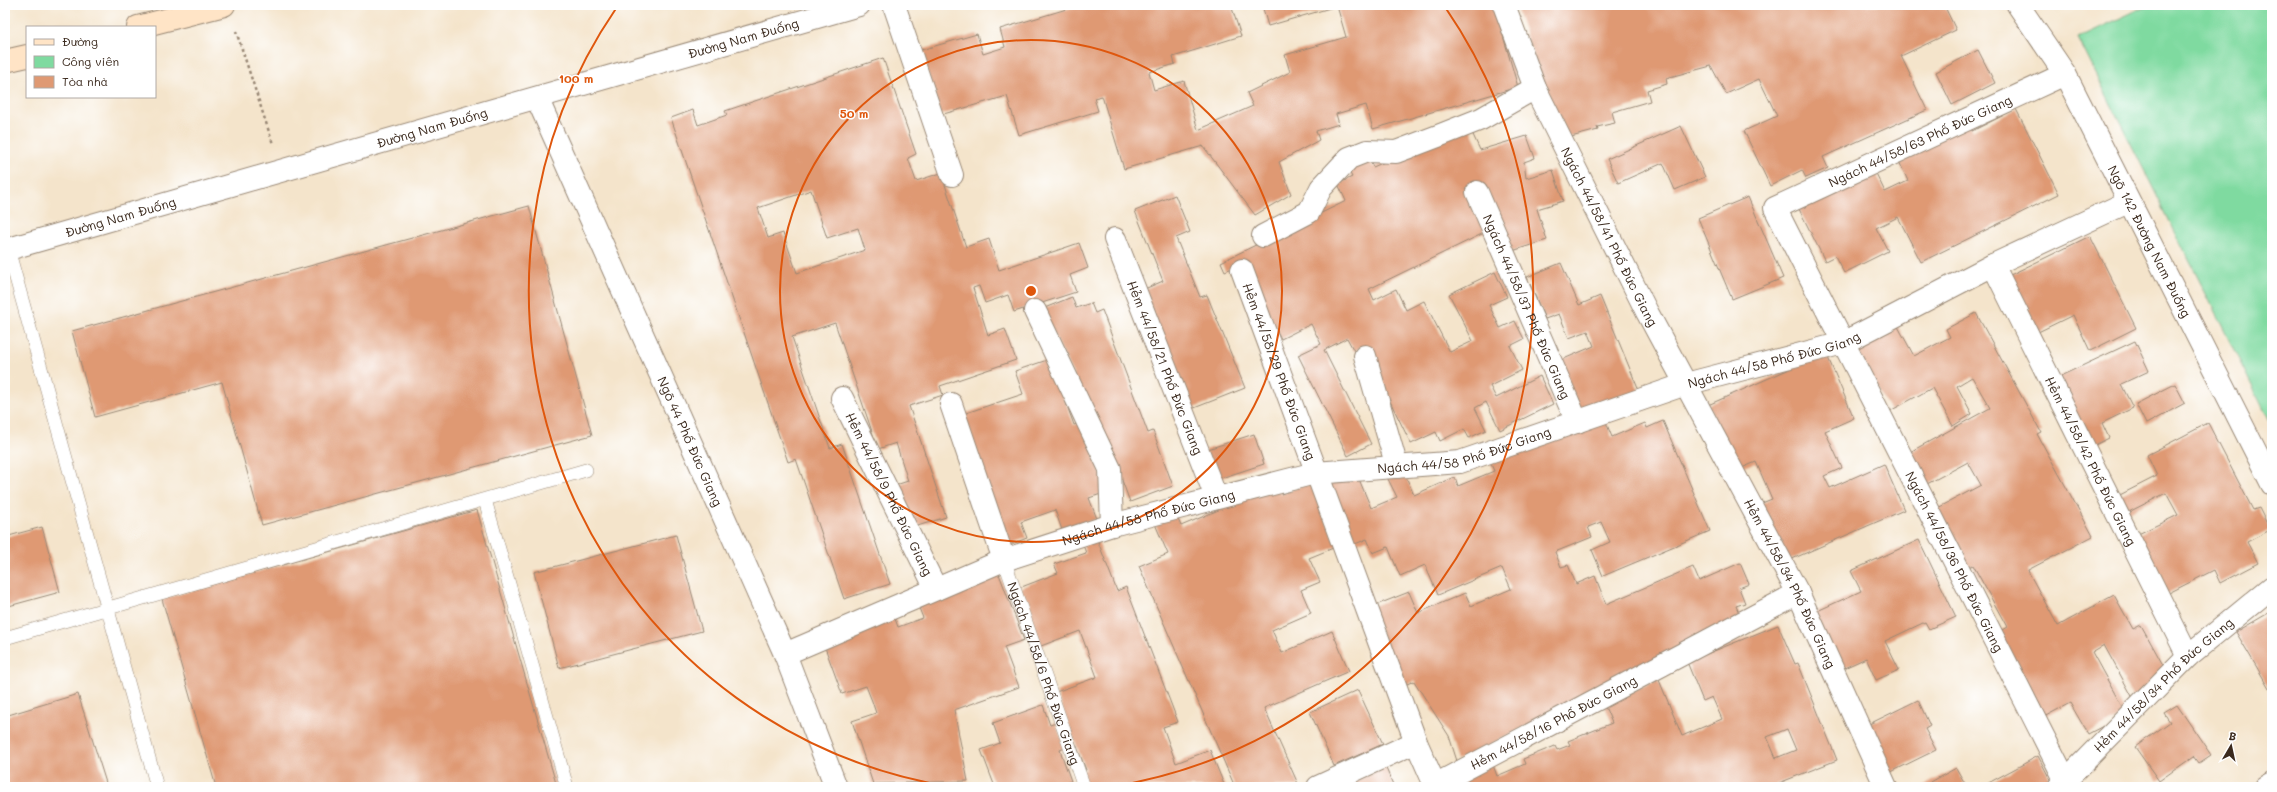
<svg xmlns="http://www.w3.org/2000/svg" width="2277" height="792" viewBox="0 0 2277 792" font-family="Mali,sans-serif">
  <rect width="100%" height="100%" fill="#fff"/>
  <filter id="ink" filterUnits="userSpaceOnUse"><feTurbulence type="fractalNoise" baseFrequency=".025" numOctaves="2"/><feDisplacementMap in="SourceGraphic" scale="8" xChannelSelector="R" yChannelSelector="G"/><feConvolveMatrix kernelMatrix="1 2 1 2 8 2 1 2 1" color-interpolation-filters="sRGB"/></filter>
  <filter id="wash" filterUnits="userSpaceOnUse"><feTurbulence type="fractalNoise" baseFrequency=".012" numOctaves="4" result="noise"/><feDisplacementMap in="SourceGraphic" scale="16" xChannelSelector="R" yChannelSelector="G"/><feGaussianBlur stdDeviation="0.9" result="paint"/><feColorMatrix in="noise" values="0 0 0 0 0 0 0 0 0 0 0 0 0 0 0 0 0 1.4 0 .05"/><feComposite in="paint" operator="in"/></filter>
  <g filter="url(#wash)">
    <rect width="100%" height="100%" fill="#f4e4cb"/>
    <!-- green -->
    <path fill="#7fdaa0" stroke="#5d825f" d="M2148,5H2272V426L2078,38Z"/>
    <g id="blocks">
      <!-- building -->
      <path fill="#df9973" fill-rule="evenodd" d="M1080,5H1231L1241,36L1173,57L1175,64L1149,72L1154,90L1184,81L1198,130L1253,106L1247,93L1290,72L1285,55L1346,37L1337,6L1268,26L1262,5H1494L1518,87L1373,129L1366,105L1336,114L1339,124L1316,131L1319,140L1279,162L1291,194L1255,215L1203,146L1124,169L1102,96L1094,98L1098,111L1019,135L1007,96L940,115L921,50L977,34L983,54L1005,47L1000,29Z
        M1515,5H1944L1956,30L1901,56L1927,110L1823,157L1828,168L1806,178L1802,170L1770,186L1744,131L1777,116L1759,79L1726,94L1711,66L1666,78L1667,84L1647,90L1650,101L1612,112L1615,123L1597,127L1598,130L1563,139Z
        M1978,50L1995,83L1952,105L1936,72Z
        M883,58L916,154L908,158L916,181L941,173L966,247L989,239L999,270L1079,243L1088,268L1070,275L1076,292L1014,312L1008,295L985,303L979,286L973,288L988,335L1005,329L1016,360L940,386L943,395L909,406L946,517L908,529L893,486L908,481L896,443L878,449L835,323L792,337L830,448L842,444L890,584L844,599L796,459L788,462L671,118L693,110L698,125L727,115L725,111ZM811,190L827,238L858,228L865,250L797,273L783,233L768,238L758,208Z
        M2016,109L2059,194L1921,262L1898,217L1876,228L1888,251L1844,273L1835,256L1825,261L1798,207L1874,169L1885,192L1908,181L1898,159L1969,124L1972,131Z
        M1469,126L1480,150L1527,136L1535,158L1524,162L1526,178L1553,170L1563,201L1537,209L1547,240L1509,252L1473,185L1465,188L1486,232L1369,289L1374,300L1396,289L1406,310L1424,301L1450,352L1473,341L1449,294L1495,272L1507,297L1489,305L1500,328L1515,321L1524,339L1510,346L1522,370L1490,386L1496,398L1540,376L1553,404L1500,430L1486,402L1475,408L1486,430L1469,438L1464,429L1440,441L1436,432L1411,444L1363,346L1354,351L1347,338L1324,350L1371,444L1348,456L1298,355L1321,344L1311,324L1281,339L1244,263L1225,271L1221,262L1346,201L1338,184L1352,177L1346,166L1368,156L1373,167Z
        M1681,126L1705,177L1675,190L1663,163L1618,183L1607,159Z
        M1175,195L1190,232L1176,238L1200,297L1207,295L1245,388L1189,410L1140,291L1163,281L1135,211Z
        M1748,197L1783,278L1732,299L1698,218Z
        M529,206L592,435L262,525L222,382L95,417L72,331Z
        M2090,236L2136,328L2090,351L2073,315L2032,335L2004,278Z
        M1561,263L1579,305L1600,296L1639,391L1581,415L1559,361L1594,346L1588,331L1569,338L1559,314L1545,319L1527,277Z
        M1072,297L1076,308L1091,303L1095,313L1102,310L1148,433L1153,431L1173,486L1130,502L1119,472L1042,309Z
        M1976,313L2041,432L2037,434L2093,536L2028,570L2029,573L2058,626L2114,595L2133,629L2141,625L2168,674L2133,698L2104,645L2092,652L2126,714L2088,734L2070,703L2042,718L1995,634L2007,627L1973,565L1966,568L1934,510L1981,485L1968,462L1927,484L1910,452L1990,408L1972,377L1957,386L1972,414L1953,426L1932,388L1890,411L1853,344L1895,321L1914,356L1950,337L1946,329Z
        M2135,341L2149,371L2121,384L2133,408L2102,423L2109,438L2087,449L2054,379Z
        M1826,353L1854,418L1825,431L1842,468L1824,476L1830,488L1884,464L1904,510L1783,563L1757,505L1772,499L1756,462L1737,470L1708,405Z
        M1050,359L1074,425L1083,422L1107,492L1089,498L1097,519L1062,530L1055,510L1021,522L1027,538L1006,546L960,415L1023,394L1015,371Z
        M2175,384L2185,403L2146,424L2136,404Z
        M1603,415L1612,437L1645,423L1647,428L1663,421L1710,531L1603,576L1592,550L1610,542L1601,522L1588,527L1592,537L1555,552L1561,567L1568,565L1576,584L1595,576L1606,604L1693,567L1699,581L1740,563L1749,584L1739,588L1745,603L1736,606L1742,620L1457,761L1449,736L1414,681L1400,687L1371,607L1409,592L1418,613L1465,593L1471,606L1511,589L1502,568L1438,595L1425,565L1400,576L1388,547L1373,553L1367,539L1348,547L1322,486L1356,472L1371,508L1397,497L1387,477L1403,470L1414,495L1455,477L1458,486L1494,471L1489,459Z
        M2208,423L2253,510L2259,508L2270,530L2247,542L2258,563L2220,583L2214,570L2163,596L2132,537L2178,515L2166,493L2121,516L2112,499L2157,476L2147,455Z
        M1254,434L1264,464L1215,480L1205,450Z
        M1310,482L1338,546L1309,558L1320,582L1301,590L1311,613L1272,630L1282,653L1332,631L1349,671L1264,708L1299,786L1235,787L1139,566L1168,554L1155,524L1176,515L1181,526L1277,485L1281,494Z
        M477,510L557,787H216L162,599Z
        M42,527L60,592L5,607V537Z
        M676,535L702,631L559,668L534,572Z
        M1097,539L1117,591L1126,587L1178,722L1163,727L1176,763L1210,750L1225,787H1086L1080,772L1086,770L1056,692L1097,677L1080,631L1041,646L1019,588L1058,573L1054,564L1086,553L1083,545Z
        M1919,540L1956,617L1929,629L1925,622L1885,641L1899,670L1876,680L1866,658L1840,670L1813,613L1861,591L1851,571Z
        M999,574L1024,640L1004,647L1019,687L954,710L968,781L873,784L852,721L876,713L872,701L866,686L842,694L823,642L894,616L898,627L923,618L917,603Z
        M2272,611V693L2236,632Z
        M1778,625L1795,664L1798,663L1837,760L1769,787H1439L1493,765L1497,776L1525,764L1523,759L1555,746L1557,750L1570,745L1568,741L1612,723L1603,702L1659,680L1682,736L1722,719L1712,697L1703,701L1687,662ZM1787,729L1796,750L1776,758L1767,737Z
        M1358,690L1383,744L1334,766L1310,712Z
        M78,694L107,786L5,787V716Z
        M1918,700L1930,726L1925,729L1936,750L1887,774L1863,727Z
        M1043,705L1050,725L1056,723L1065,748L1060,750L1071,781L1054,787H995L981,750L1000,743L993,723Z
        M2177,705L2211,755L2199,763L2194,756L2159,781L2135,747L2170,722L2164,713Z
        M2038,756L2054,787H1981L2018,767Z
        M1385,766L1394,787H1343Z
        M1956,768L1967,787H1922Z"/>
    </g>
  </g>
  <g filter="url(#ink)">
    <use href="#blocks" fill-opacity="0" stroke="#988774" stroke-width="1"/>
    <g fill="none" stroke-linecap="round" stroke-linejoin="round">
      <defs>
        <g id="service">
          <path d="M8,249L157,787"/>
          <path d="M485,500L567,787"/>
          <path id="s1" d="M1004,560L1084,787"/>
          <path d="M5,638L586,470"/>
        </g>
        <g id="minor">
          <path d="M894,5L952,175"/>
          <path id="s2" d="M1504,5L1535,88L1647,312L1798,593L1886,787"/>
          <path id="s3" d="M2018,5L2065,74L2272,484"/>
          <path id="s4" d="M2065,74L1775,208L2066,781"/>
          <path id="s5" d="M537,98L785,654L836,787"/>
          <path id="s6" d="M1477,192L1577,422"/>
          <path d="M1263,236L1309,212L1321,188L1349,158L1367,151L1396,152L1438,136L1481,119L1535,88"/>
          <path id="s7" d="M1115,239L1216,497"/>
          <path id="s8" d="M1993,265L2188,656"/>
          <path id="s9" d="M1242,270L1416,742L1435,785L1798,593"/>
          <path d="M1035,311L1110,469L1112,525"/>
          <path d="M1365,356L1397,467"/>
          <path id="s10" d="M842,398L936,589"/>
          <path d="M951,404L1004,560"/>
          <path id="s11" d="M785,654L1004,560L1112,525L1315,473L1460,462L1686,384L1843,343L1993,265L2128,202"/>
          <path d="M1318,787L1416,742"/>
          <path id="s12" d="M2059,787L2188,656L2272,587"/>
          <path d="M2265,787L2272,783"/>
        </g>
        <g id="tertiary">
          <path id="s13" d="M5,250L859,5"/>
        </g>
        <path id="secondary" d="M138,27L224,5
          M5,61L27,56"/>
      </defs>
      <!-- service casing -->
      <use href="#service" stroke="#988774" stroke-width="14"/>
      <!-- minor casing -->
      <use href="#minor" stroke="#988774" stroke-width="24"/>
      <!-- tertiary casing -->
      <use href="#tertiary" stroke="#988774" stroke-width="24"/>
      <!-- secondary casing -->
      <use href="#secondary" stroke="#988774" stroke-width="24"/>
      <!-- path -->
      <path stroke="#988774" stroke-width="2.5" stroke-dasharray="3 3" stroke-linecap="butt" d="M236,31L273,144"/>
      <!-- service -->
      <use href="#service" stroke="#fff" stroke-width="13"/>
      <!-- minor -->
      <use href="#minor" stroke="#fff" stroke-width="22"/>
      <!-- tertiary -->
      <use href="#tertiary" stroke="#fff" stroke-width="22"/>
      <!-- secondary -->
      <use href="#secondary" stroke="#ffe4c6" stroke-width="22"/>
    </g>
  </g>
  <!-- distance rings -->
  <g fill="none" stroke="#df570d" stroke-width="2">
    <circle cx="1031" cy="291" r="251"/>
    <path d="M952 787A502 502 0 0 1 617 7M1445 7A502 502 0 0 1 1110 787"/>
  </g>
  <g text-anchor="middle" stroke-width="3" stroke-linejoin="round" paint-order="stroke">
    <!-- street labels -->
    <g font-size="13" fill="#3b2a1e" stroke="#fff">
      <text dy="5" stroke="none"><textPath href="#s13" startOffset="768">Đường Nam Đuống</textPath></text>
      <text dy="5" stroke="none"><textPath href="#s13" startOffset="444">Đường Nam Đuống</textPath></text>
      <text transform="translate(1920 141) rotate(-25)" y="5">Ngách 44/58/63 Phố Đức Giang</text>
      <text dy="5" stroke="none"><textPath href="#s13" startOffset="120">Đường Nam Đuống</textPath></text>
      <text dy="5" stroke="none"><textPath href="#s2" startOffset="255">Ngách 44/58/41 Phố Đức Giang</textPath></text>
      <text dy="5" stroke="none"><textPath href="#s3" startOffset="271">Ngõ 142 Đường Nam Đuống</textPath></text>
      <text dy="5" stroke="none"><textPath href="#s6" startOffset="125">Ngách 44/58/37 Phố Đức Giang</textPath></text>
      <text dy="5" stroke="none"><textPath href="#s11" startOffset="1037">Ngách 44/58 Phố Đức Giang</textPath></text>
      <text dy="5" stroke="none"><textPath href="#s7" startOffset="138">Hẻm 44/58/21 Phố Đức Giang</textPath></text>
      <text dy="5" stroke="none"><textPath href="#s9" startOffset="108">Hẻm 44/58/29 Phố Đức Giang</textPath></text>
      <text dy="5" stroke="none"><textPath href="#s5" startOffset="376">Ngõ 44 Phố Đức Giang</textPath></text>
      <text dy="5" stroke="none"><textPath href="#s11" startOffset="713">Ngách 44/58 Phố Đức Giang</textPath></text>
      <text dy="5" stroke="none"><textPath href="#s8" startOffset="219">Hẻm 44/58/42 Phố Đức Giang</textPath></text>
      <text dy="5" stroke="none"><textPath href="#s10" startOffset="107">Hẻm 44/58/9 Phố Đức Giang</textPath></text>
      <text dy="5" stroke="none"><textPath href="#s11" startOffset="389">Ngách 44/58 Phố Đức Giang</textPath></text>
      <text dy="5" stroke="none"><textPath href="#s4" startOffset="716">Ngách 44/58/36 Phố Đức Giang</textPath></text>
      <text dy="5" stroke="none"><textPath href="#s2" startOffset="646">Hẻm 44/58/34 Phố Đức Giang</textPath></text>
      <text dy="5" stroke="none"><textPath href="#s1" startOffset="120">Ngách 44/58/6 Phố Đức Giang</textPath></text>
      <text dy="5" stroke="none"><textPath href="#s12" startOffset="146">Hẻm 44/58/34 Phố Đức Giang</textPath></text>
      <text dy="5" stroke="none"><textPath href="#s9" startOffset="684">Hẻm 44/58/16 Phố Đức Giang</textPath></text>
    </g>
  </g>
  <circle cx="1031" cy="291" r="6" fill="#df570d" stroke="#fff" stroke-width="2"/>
  <g font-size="12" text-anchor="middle" font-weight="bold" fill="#df570d" stroke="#fff" stroke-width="3" stroke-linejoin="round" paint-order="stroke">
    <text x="576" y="83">100 m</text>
    <text x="854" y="118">50 m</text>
  </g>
  <!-- margin -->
  <rect width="2277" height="792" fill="none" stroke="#fff" stroke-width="20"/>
  <!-- legend -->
  <rect x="26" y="26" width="130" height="72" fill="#ffffff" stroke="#b1aaa5"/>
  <rect x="34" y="39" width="20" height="6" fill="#ffe4c6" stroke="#b1aaa5"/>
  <text x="62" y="46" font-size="12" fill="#3b2a1e">Đường</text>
  <rect x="34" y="56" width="20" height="12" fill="#7fdaa0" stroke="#b1aaa5"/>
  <text x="62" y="66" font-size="12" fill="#3b2a1e">Công viên</text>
  <rect x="34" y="76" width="20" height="12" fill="#df9973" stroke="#b1aaa5"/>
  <text x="62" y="86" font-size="12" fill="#3b2a1e">Tòa nhà</text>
  <!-- north arrow -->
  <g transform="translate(2231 746) rotate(9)" stroke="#ffffff" stroke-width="3" paint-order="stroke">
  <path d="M0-3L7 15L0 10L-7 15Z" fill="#3b2a1e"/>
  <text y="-6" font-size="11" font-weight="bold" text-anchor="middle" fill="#3b2a1e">B</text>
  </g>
</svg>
